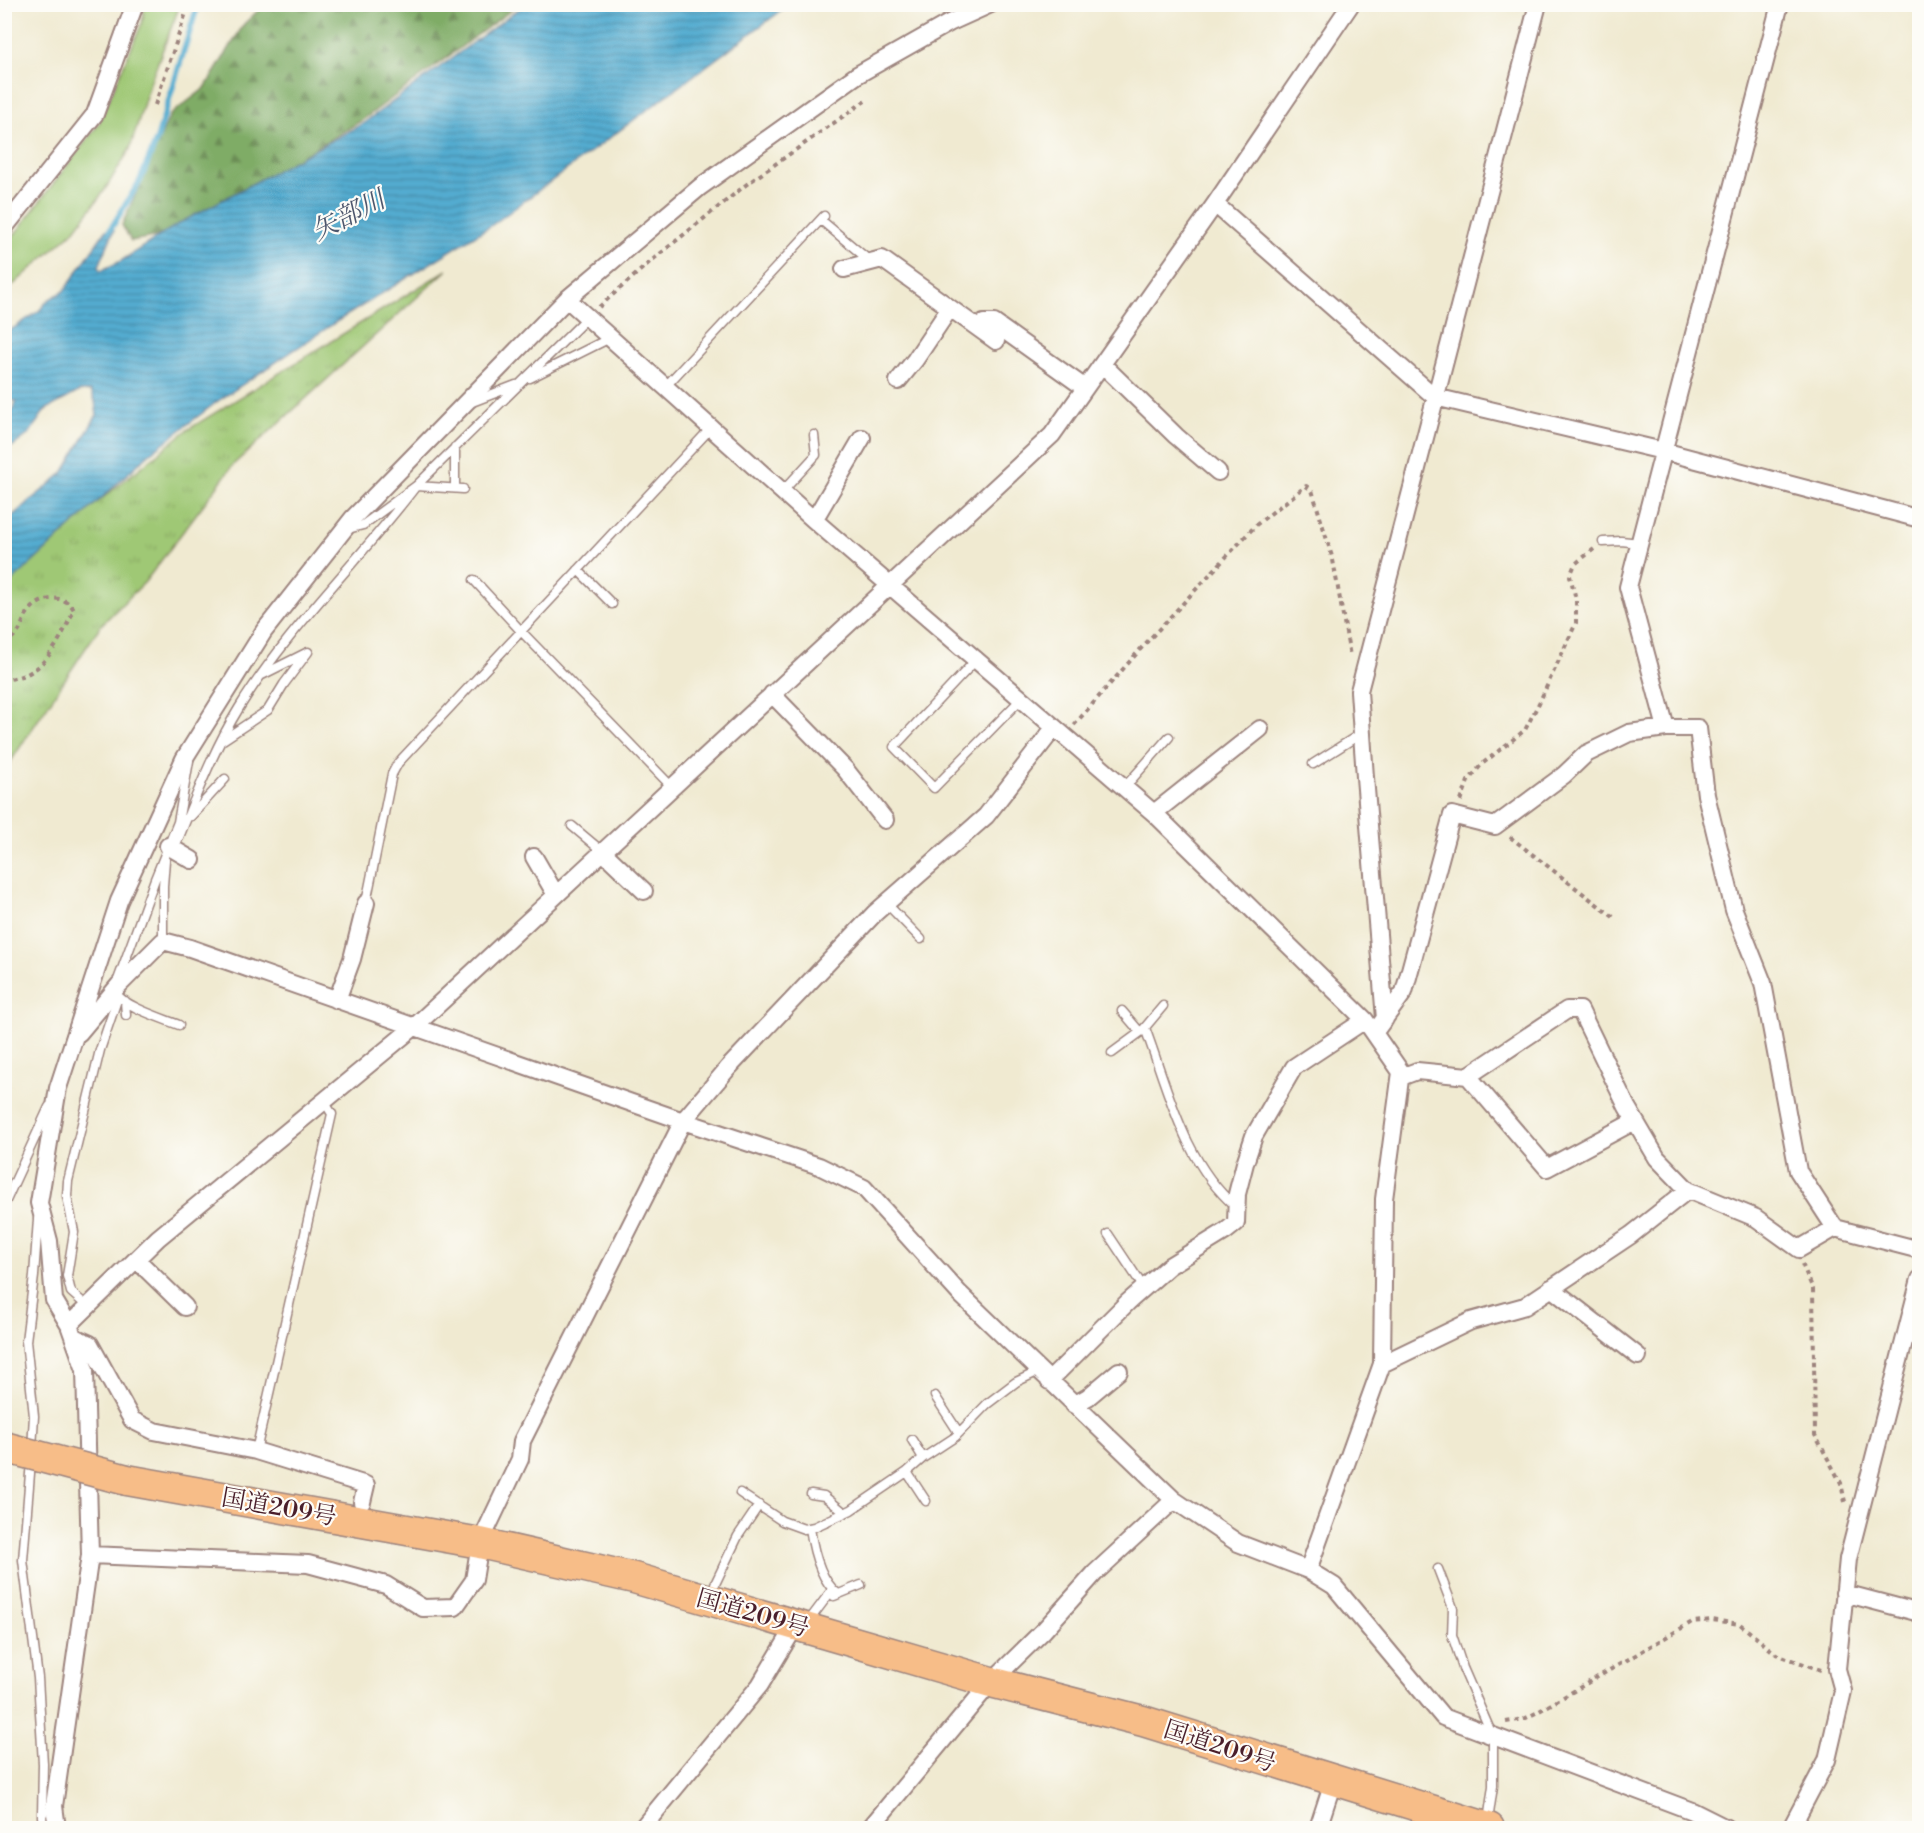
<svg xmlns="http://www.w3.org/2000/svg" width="1924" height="1833" viewBox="0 0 1924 1833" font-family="'Libre Bodoni','Noto Serif JP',serif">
  <defs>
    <pattern id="forest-firs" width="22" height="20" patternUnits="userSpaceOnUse" patternTransform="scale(1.5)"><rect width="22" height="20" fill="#7fac66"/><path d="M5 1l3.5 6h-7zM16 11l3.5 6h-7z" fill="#6a8b54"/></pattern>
    <pattern id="park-tufts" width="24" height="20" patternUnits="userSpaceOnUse" patternTransform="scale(1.5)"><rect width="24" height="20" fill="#9fc874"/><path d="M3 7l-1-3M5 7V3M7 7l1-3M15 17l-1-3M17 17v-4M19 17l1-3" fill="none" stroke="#8aab65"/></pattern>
    <pattern id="water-rules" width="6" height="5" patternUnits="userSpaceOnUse" patternTransform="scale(1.5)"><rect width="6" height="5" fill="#53acd0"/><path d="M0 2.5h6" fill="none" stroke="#478ba9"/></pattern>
  </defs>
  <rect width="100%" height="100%" fill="#fdfcf7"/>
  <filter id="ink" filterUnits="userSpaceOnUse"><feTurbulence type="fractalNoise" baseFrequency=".0167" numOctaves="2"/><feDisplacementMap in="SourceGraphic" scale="12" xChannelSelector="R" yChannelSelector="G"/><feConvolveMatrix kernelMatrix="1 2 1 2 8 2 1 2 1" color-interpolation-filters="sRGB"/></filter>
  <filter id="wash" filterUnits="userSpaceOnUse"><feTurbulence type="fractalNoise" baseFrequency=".008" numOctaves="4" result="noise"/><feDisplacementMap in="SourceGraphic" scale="24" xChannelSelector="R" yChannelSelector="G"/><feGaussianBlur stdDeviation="1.35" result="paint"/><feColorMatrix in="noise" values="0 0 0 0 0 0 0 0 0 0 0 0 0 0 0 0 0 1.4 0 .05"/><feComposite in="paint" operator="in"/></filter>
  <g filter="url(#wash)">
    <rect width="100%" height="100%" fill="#f0ead1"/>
    <!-- grass -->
    <path fill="#9fc874" stroke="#747450" stroke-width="1.5" d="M145,5H180L150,83L130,149L104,191L74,231L5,292V247L98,125L142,23Z"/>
    <!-- forest -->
    <path fill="url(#forest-firs)" stroke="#646648" stroke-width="1.5" d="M264,5H518L361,121L175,233L131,241L122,225L170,115L205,88L244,24Z"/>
    <!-- park -->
    <path fill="url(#park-tufts)" stroke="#747450" stroke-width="1.5" d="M447,270L234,464L145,582L101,625L5,770V582L27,559L187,430Z"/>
    <!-- water -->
    <path fill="url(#water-rules)" stroke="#4e667e" stroke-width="1.5" d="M524,5H789L492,225L336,322L218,401L148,455L5,588V522L63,473L97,415L95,401L91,391H80L45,410L29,434L13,446H5V424L17,401L5,399V334L39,311L48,300L64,291L106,230H114L99,266L100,271L121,261L178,224L362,124Z"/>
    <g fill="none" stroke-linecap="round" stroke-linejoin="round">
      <!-- stream -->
      <path stroke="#53acd0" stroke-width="6" d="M110,230L140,181L157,139L198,4"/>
    </g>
  </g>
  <g filter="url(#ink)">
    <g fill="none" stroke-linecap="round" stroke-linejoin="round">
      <defs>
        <path id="lane" d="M821,220L871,262
          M530,378L610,338
          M665,387L824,216
          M472,402L516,385
          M455,447V488
          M782,492L816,455L814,435
          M348,529L363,525L416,486L587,318
          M1603,542L1621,541L1640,543
          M578,570L612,604
          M474,580L520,630L672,787
          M976,660L894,747L934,788L1021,699
          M223,740L268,710L284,684L308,652L262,675
          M1313,764L1362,733
          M1124,788L1169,737
          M191,816L225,779
          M572,826L603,852
          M174,849C194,802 212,752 239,708C289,627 359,561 416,486L463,489
          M366,903L392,774L398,763L711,428
          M886,903L921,939
          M163,941V886L165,860
          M125,1001L126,1015
          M1122,1011L1140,1032
          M179,1025C162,1018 124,1007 114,991L155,879L178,822L189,761
          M1145,1028C1168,1089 1184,1163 1236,1207
          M1112,1053L1142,1031L1163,1006
          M4,1205L49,1107
          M1108,1234L1144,1288
          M88,1307L71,1292L67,1276L74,1232L67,1196L68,1181L100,1050L118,997
          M935,1396L959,1433
          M912,1440L923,1458
          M32,1448L34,1416L26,1341L34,1276L38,1219
          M256,1451L332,1114L324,1101
          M31,1461L23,1560L38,1678L43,1764L42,1816
          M907,1472L926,1501
          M740,1493L782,1521L804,1529L814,1527L851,1510L907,1472L923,1458L955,1437L987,1404L1016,1382L1039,1371
          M811,1494L824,1496L845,1513
          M810,1528C813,1549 820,1580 838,1594
          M1438,1569L1453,1608L1452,1635L1463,1668L1493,1737V1786L1488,1821
          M715,1584L738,1536L759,1505
          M834,1596L861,1585
          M808,1622L832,1590
          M43,1828L42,1816L44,1811"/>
        <path id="street" d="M1215,204L1435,397L1663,451L1920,519
          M4,228L95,114L135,4
          M844,269L882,259L996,341
          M567,299L814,520L1156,815L1365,1020L1401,1072L1384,1199L1382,1364L1308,1570
          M980,329L984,323H994L1085,388
          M1102,364L1176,436L1218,472
          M898,381L915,360L950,308
          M814,520L862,438
          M772,694L845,769L885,820
          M1666,728L1628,587L1780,4
          M1154,813L1260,729
          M168,846L192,860
          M603,852L644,891
          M534,857L556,895
          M337,1000L352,959L366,903
          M1385,1019L1365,777L1359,691L1538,4
          M79,1033L119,985L163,941L190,948L683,1121L819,1166L864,1188L959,1293L1174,1500L1238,1543L1308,1570L1334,1586L1443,1717L1692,1811L1726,1828
          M1374,1033L1404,992L1452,815L1495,826L1564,775L1586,754L1629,733L1666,728H1698L1706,795L1734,910L1763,983L1798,1171L1835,1228L1920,1250
          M1468,1076L1567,1010H1580L1627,1107L1657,1158L1688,1190
          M1401,1077L1417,1071L1468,1076L1547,1168L1635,1121
          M137,1260L185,1307
          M1551,1288L1638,1356
          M69,1325L158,1238L414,1027L1052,435L1215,204L1351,4
          M74,1337L90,1344L132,1420L154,1431L256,1451L366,1485L362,1502
          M1382,1364L1471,1321L1525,1306L1631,1235L1688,1190L1756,1218L1799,1249L1835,1228
          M1049,1381L1128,1302L1169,1266L1226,1231L1236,1223L1237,1194L1245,1163L1254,1136L1294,1067L1365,1020
          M1074,1405L1088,1397L1119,1371
          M90,1555L308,1564L386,1585L423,1608L455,1607L474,1580L480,1543L520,1459L522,1441L683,1121L729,1067L875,913L986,816L1054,728
          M1844,1593L1920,1613
          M57,1828L54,1806L90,1555L85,1370L69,1325L54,1300L49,1241L39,1203L58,1088L119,901L184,759L264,631L353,518L567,299L700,187L857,75L949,23L991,4
          M642,1828L760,1685L796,1625
          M870,1828L991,1682L1044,1630L1095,1573L1174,1500
          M1318,1828L1333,1782
          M1791,1828L1827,1760L1843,1691L1837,1669L1848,1559L1920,1279"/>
        <path id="highway" d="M127,1480L480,1543L634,1578L991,1682L1143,1721L1489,1828"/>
      </defs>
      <!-- lane casing -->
      <use href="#lane" stroke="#9d847e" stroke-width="11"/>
      <!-- street casing -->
      <use href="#street" stroke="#9d847e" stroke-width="20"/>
      <!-- highway casing -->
      <use href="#highway" stroke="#9d847e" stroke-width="33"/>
      <!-- path -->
      <path stroke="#9d847e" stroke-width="4" stroke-dasharray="4.5 4.5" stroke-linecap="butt" d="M155,105L189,4
        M599,307L651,261L747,184L865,101
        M4,644C9,640 15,636 19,631C22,626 23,619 27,614C37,598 64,591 74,610C63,633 51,662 27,674C20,677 12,678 4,681
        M1074,725L1145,644L1256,525L1306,486L1312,490L1333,560L1350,656
        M1461,801L1468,781L1482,764L1525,730L1539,703L1576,623V599L1570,576L1575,564L1594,549
        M1510,837L1616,919
        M1802,1264L1813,1289L1815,1435L1841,1483L1845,1502
        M1506,1722L1524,1719L1536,1713L1692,1622L1712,1620L1740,1624L1776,1654L1821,1670"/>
      <!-- lane -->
      <use href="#lane" stroke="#fff" stroke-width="8"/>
      <!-- street -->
      <use href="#street" stroke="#fff" stroke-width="16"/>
      <!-- highway -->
      <use href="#highway" stroke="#f7bd88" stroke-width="30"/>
      <defs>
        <path id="highway-bridge" d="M4,1447L127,1480"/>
      </defs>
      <!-- highway-bridge casing -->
      <use href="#highway-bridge" stroke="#9d847e" stroke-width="33" stroke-linecap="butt"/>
      <!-- highway-bridge -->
      <use href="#highway-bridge" stroke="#f7bd88" stroke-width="30"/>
    </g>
  </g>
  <g text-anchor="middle" stroke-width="4.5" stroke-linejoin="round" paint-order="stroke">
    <!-- street labels -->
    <g font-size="24" fill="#4a1f2b" stroke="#fdfcf7">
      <text transform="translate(279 1507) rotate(10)" y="8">国道209号</text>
      <text transform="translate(753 1613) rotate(16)" y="8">国道209号</text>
      <text transform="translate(1220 1746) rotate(18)" y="8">国道209号</text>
    </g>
    <!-- water labels -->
    <g font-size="26" font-style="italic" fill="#4e576d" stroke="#fdfcf7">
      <text transform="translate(348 215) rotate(-27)" y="9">矢部川</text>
    </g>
  </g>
  <!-- margin -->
  <rect width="1924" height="1833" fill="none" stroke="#fdfcf7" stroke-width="24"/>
</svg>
